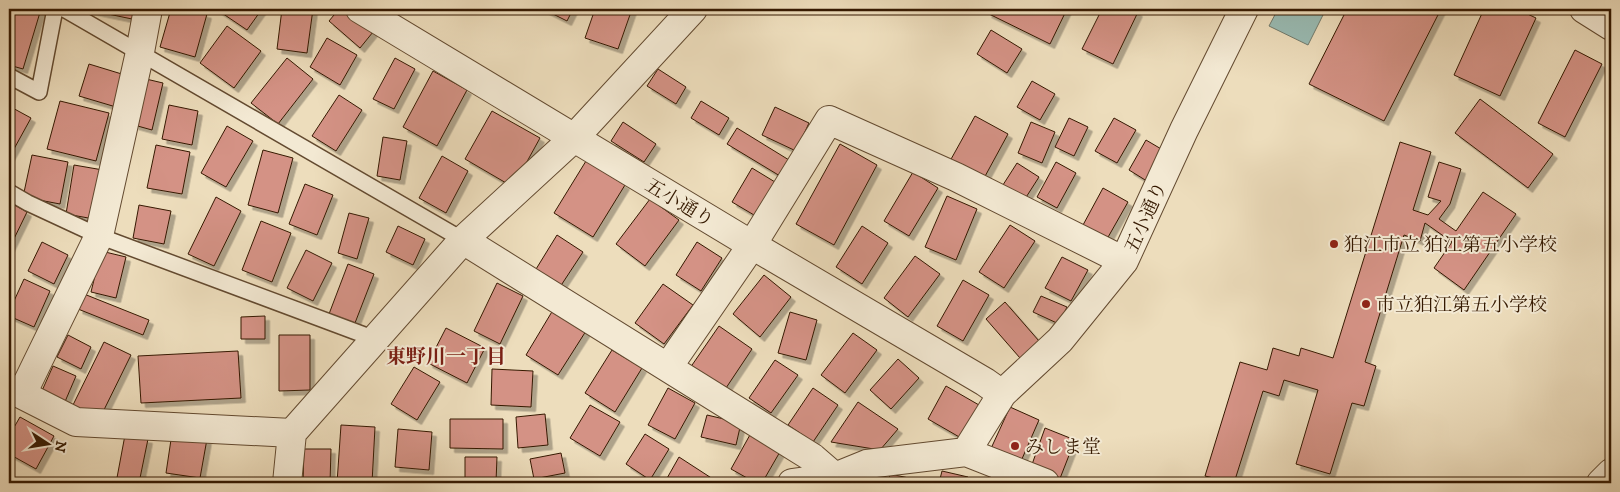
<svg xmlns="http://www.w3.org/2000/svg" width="1620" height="492" viewBox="0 0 1620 492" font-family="'IM FELL DW Pica','Noto Serif JP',serif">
  <defs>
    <filter id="shadow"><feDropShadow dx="4.5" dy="4.5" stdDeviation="0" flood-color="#0004"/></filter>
  </defs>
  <rect width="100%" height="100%" fill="#edddbc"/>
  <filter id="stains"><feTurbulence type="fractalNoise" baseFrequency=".004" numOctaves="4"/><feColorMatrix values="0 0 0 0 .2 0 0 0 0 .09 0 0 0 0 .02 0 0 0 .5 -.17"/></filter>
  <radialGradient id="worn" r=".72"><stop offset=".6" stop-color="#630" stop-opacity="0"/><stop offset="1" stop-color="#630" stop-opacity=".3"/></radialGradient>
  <!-- water -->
  <path fill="#99bbb3" stroke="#717a6c" d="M1278,9H1326L1308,45L1269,26Z"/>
  <!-- building -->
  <path fill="#d49285" stroke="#351901" filter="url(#shadow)" d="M9,9H41L23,69L9,65Z
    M90,9H134L132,19L89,10Z
    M171,9H189L207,14L195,57L160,47Z
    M216,9H262L247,30Z
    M282,9H313L307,53L277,49Z
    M339,9H346L373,32L360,48L329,21Z
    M543,9H573L567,21Z
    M595,9H632L618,49L585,38Z
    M990,9H1067L1050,44L987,13Z
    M1102,9H1131L1138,12L1113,64L1082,49Z
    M1347,9H1441L1384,121L1309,84Z
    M1484,9H1517L1536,18L1500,96L1454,75Z
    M227,26L261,51L234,88L200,63Z
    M991,30L1022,49L1007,73L977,54Z
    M327,38L357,55L340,85L310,67Z
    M1575,50L1602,64L1565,137L1538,123Z
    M287,58L313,79L278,124L251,103Z
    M395,58L415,69L394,109L373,99Z
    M89,64L125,75L116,107L79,96Z
    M658,69L686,87L676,104L647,86Z
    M433,71L467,90L437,146L403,127Z
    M146,79L163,83L152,130L134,125Z
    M1032,81L1055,94L1040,120L1017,107Z
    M339,95L362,110L336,151L312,136Z
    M1480,99L1553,154L1528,188L1455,133Z
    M60,101L109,113L96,161L47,149Z
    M701,101L729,118L719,135L691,118Z
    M169,105L198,111L192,145L162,139Z
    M9,106L31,118L9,158Z
    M775,107L809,123L796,151L762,135Z
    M492,111L540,138L513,187L465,159Z
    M975,116L1008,134L983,180L950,161Z
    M1069,118L1088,127L1074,156L1055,147Z
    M1114,118L1136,130L1117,163L1095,151Z
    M623,122L656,144L644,162L611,141Z
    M1031,122L1055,132L1042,163L1018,153Z
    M227,126L253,141L226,187L201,173Z
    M737,128L789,160L780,176L727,144Z
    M383,137L407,141L400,180L377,176Z
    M1146,140L1168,153L1150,183L1129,170Z
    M1400,142L1431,152L1413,210L1428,215L1441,201L1428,197L1439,162L1461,169L1450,204L1439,219L1456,231L1483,192L1516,214L1464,290L1434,268L1452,242L1425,223L1420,241L1404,235L1365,362L1376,366L1364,406L1352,403L1330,474L1296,464L1318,390L1284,380L1279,396L1263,391L1234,483L1205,476L1240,362L1267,370L1273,348L1299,356L1301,348L1333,358Z
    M840,144L877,165L834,245L796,224Z
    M156,145L190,152L182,194L147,188Z
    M263,150L293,158L278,213L248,205Z
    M32,155L68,162L60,204L23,197Z
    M442,156L468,171L446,213L419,198Z
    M586,161L625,185L593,237L554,213Z
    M1056,162L1076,173L1057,208L1037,197Z
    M1017,163L1039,177L1023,202L1001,188Z
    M74,165L103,170L94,219L66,214Z
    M752,168L775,182L754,215L732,202Z
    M913,172L938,188L909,236L884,221Z
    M305,184L333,195L317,235L289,224Z
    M1103,188L1128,202L1107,239L1083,225Z
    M947,196L977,209L956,260L925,247Z
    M216,197L241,211L214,266L188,254Z
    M650,199L679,220L645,266L616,244Z
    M9,202L27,212L9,249Z
    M139,205L171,211L164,244L133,238Z
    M349,213L369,218L357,259L338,253Z
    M261,221L291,233L272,282L242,270Z
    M1010,225L1035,241L1004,288L979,272Z
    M398,226L425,239L413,265L386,252Z
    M862,226L888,243L862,284L836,267Z
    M557,235L583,252L558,290L533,274Z
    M42,242L68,255L54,284L28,271Z
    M697,242L722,258L701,291L676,275Z
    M306,250L332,263L313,301L287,288Z
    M101,251L126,257L116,298L91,292Z
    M915,256L940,274L908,317L884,298Z
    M1062,257L1088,270L1071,301L1045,288Z
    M348,264L374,274L355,323L329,314Z
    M764,275L791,297L760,337L733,314Z
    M24,279L50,291L34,327L9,316V312Z
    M963,280L989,295L963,341L937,326Z
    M497,283L523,296L500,344L474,331Z
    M663,284L693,305L664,344L635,323Z
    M84,294L149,320L143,335L78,309Z
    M1041,296L1067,307L1059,324L1033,312Z
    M1005,302L1039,341L1020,358L986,319Z
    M553,310L586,331L558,375L526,355Z
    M790,312L817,320L806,360L778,353Z
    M265,316V339H241V317Z
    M719,326L752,349L724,391L690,368Z
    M446,328L485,348L467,383L428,363Z
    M853,333L877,350L845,393L821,375Z
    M68,335L91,347L81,369L57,357Z
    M279,335H310V390L279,391Z
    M104,342L131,355L99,420L72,407Z
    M612,350L642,368L615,412L585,393Z
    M238,351L241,398L141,403L138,356Z
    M898,359L919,378L891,409L870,390Z
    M775,360L798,375L771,413L749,398Z
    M53,366L76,376L64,404L41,393Z
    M414,367L440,382L417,420L391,404Z
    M492,369L533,371L531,407L491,405Z
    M946,386L979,405L961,438L928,419Z
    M668,388L695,403L675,439L648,425Z
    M813,388L838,405L813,442L788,425Z
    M858,402L898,429L880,450L831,442Z
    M590,405L620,422L600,456L570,438Z
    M1010,407L1039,420L1018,468L988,455Z
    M545,414L548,445L518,448L516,417Z
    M707,415L741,423L736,445L701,437Z
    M20,417L54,436L36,469L9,454V436Z
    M450,419H503V449L450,448Z
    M341,425L375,427L372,483H337Z
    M1045,428L1075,440L1059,481L1030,470Z
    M398,429L432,432L429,470L395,467Z
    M172,433L207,439L200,478L166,473Z
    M751,433L781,450L762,483H756L731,469Z
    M645,434L669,449L650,480L626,464Z
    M125,435L148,439L139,483H116Z
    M304,449H331L330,483H303Z
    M561,453L565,473L534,479L530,459Z
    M465,457H497L496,482L465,481Z
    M679,457L716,481L715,483H671L666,480Z
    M942,471L968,477L967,483H939Z
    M890,474L923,481V483H888Z"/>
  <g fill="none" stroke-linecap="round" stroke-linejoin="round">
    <defs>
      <path id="service" d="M64,9L463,240
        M9,76L39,92L55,9
        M9,192L28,203L99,236L375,339"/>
      <path id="minor" d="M360,9L752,245L985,382L1002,394
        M1584,9L1611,26
        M463,240L813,458L835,477
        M668,367L752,245L829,120L956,177L1124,261
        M9,388L76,422L292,433
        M22,394L99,236L140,52L148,9
        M966,452L1002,394L1060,340L1124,261L1184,130L1244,9
        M287,483L292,433L463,240L574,138L693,9
        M792,483L835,477L867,464L966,452L1045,483
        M1601,483L1611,473"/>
    </defs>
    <!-- service casing -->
    <use href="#service" stroke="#634a30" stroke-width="18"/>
    <!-- minor casing -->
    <use href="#minor" stroke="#634a30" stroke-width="30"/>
    <!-- service -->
    <use href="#service" stroke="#f3e9d3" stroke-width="15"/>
    <!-- minor -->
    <use href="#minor" stroke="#f3e9d3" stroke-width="28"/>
  </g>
  <!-- markers -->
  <g fill="#8f2418" stroke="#f3e9d3" stroke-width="2">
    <circle cx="1334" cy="244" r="5"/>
    <circle cx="1366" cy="304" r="5"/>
    <circle cx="1015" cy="446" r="5"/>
  </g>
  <g text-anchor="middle" stroke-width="4" stroke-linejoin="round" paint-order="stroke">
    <!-- street labels -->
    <g font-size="19" fill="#351901" stroke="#f3e9d3">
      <text transform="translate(680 202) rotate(31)" y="7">五小通り</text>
      <text transform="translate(1145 217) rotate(-66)" y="7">五小通り</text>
    </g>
    <!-- poi labels -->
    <g font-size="19" fill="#351901" stroke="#f3e9d3" text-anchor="start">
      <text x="1344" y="251">狛江市立 狛江第五小学校</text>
      <text x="1376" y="311">市立狛江第五小学校</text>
      <text x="1025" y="453">みしま堂</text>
    </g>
    <!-- neighbourhood labels -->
    <g font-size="20" font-weight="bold" fill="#7a1f14" stroke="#f3e9d3">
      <text x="446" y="363">東野川一丁目</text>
    </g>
  </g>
  <!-- margin -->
  <rect width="1620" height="492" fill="none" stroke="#edddbc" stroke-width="30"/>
  <rect x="10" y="10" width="1600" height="472" fill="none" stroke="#351901" stroke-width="2.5"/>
  <rect x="15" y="15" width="1590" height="462" fill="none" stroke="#351901"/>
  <!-- north arrow -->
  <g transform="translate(48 444) rotate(102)" stroke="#f3e9d3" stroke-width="4" paint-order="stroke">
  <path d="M0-4L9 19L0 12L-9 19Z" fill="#351901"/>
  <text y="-8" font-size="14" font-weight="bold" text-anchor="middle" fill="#351901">N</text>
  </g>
  <rect width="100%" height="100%" filter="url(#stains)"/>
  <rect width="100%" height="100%" fill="url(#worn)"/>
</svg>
